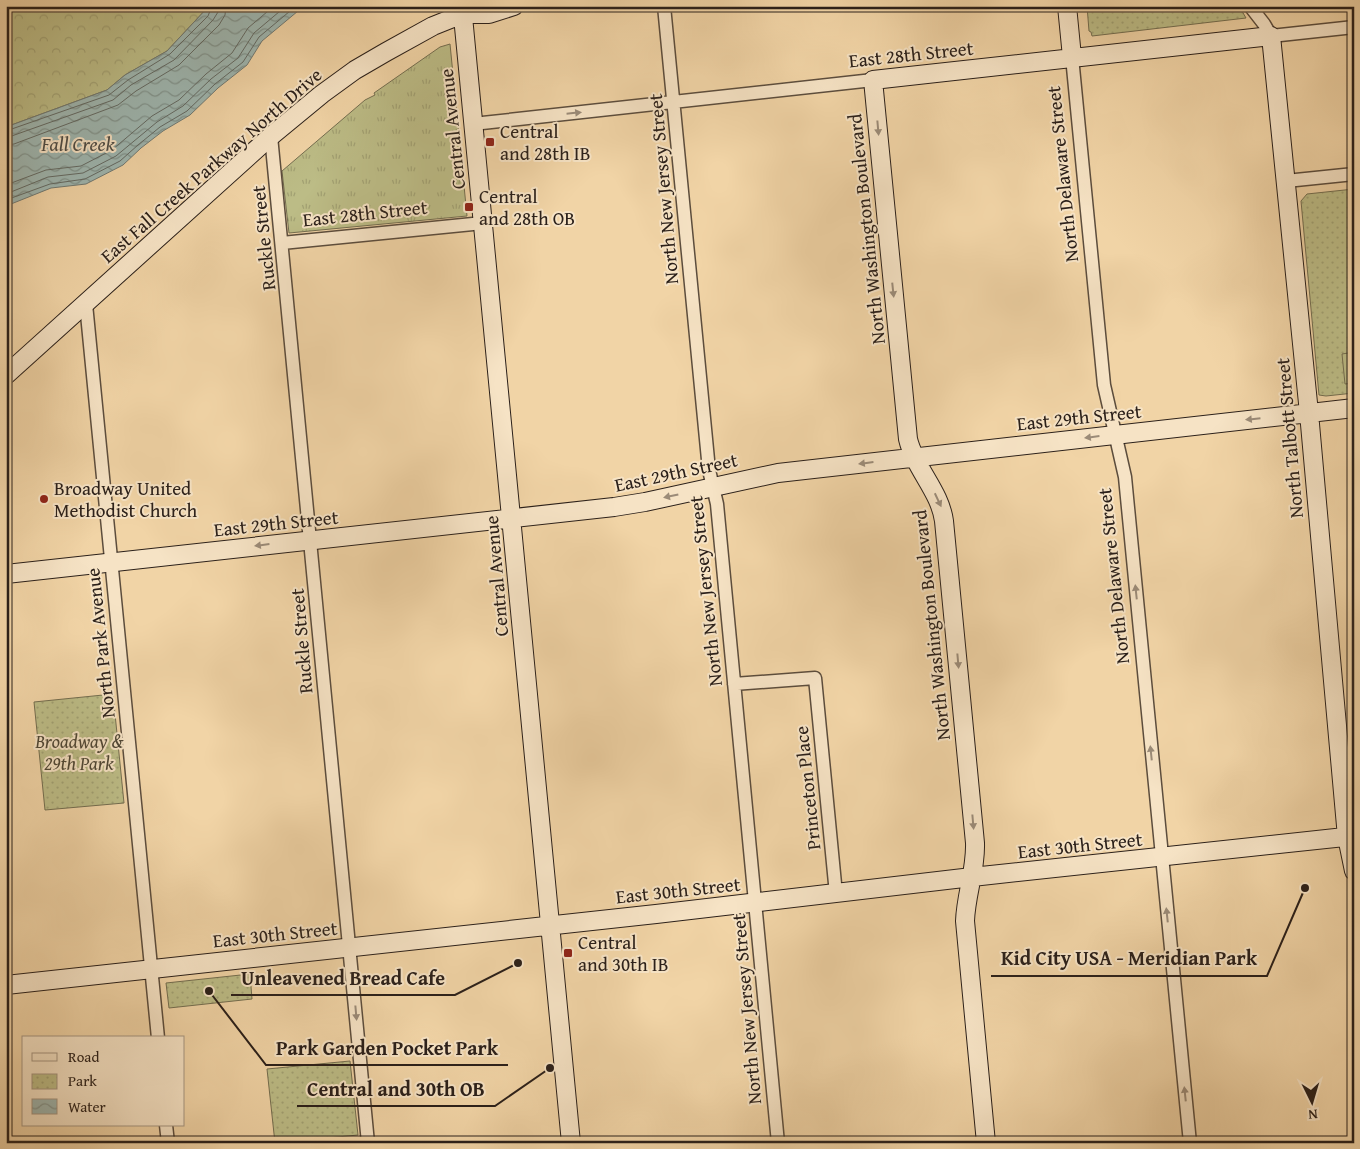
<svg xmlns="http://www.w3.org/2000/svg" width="1360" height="1149" viewBox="0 0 1360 1149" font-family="'Gentium Book Plus',serif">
  <defs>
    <pattern id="grass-tufts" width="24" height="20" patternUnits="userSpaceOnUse" patternTransform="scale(1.25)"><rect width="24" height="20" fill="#bcbc86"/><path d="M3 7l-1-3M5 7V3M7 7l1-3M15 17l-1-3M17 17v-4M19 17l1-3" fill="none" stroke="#a2a173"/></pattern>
    <pattern id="forest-crowns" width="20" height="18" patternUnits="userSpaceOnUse" patternTransform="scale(1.25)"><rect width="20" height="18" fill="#bcbc86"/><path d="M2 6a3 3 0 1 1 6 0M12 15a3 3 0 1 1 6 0" fill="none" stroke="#a2a173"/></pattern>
    <pattern id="park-dots" width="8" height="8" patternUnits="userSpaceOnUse" patternTransform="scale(1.25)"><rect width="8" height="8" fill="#bcbc86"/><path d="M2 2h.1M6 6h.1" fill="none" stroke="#a2a173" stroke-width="1.8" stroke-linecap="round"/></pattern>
    <pattern id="water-waves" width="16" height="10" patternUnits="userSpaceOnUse" patternTransform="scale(1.25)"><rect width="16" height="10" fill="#9eb6b0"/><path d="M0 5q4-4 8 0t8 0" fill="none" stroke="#81948e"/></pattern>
  </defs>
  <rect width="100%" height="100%" fill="#f1d4a6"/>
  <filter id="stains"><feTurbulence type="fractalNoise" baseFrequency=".004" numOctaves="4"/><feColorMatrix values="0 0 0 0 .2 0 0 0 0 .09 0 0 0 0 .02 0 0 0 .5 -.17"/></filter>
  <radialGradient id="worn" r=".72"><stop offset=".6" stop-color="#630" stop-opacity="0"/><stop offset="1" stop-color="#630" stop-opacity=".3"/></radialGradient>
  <!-- grass -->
  <path fill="url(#grass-tufts)" stroke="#746e50" d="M450,44L467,216L289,233L282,171L365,100L375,95L374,93L440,47Z"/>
  <!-- forest -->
  <path fill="url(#forest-crowns)" stroke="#746e50" d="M6,6H209L167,51L125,75L107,90L6,127Z"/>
  <!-- park -->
  <path fill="url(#park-dots)" stroke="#746e50" d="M1087,6H1239L1246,18L1092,36L1091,32L1089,31Z
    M1354,189V393L1326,396L1319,395L1301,201L1307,194Z
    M113,694L124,803L45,810L34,702Z
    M250,974L252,999L169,1008L166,983Z
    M350,1061L358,1135L275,1143L267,1069Z"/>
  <!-- pitch -->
  <path fill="#bcbc86" stroke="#746e50" d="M1354,352V383L1345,384L1342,354Z"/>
  <!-- water -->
  <path fill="url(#water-waves)" stroke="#707a74" d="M209,6H304L262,41L247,65L218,88L190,115L163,131L141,148L123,165L86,184L51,188L6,206V127L107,90L125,75L167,51Z"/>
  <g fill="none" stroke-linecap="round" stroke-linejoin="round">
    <!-- shore -->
    <path stroke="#646b65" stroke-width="1" d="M6,131L109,95L128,80L170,54L208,16L212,6
      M6,138L113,100L131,85L174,60L213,20L218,12L219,6
      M6,145L14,144L118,105L136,91L179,65L219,25L225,15L226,6
      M6,185L46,170L81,166L112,150L152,116L179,100L206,74L232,53L248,28L274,6
      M6,194L48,177L83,173L116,156L157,122L183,106L211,79L238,58L254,33L286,6
      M6,200L50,184L85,179L120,161L138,145L160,127L187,111L215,84L243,62L259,37L296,6"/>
    <defs>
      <path id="street" d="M664,6L709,470L717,504L778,1143
        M1250,6L1264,24L1271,36L1354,27
        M1072,57L1104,385L1125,477L1190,1143
        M473,124L873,80
        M271,136L368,1143
        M1286,181L1354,174
        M282,243L483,223
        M86,304L158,1038
        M734,684L815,678L836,894
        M166,1125L168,1143"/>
      <path id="secondary" d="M462,6L571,1143
        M1067,6L1072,57
        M463,14H489L514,6
        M6,375L271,136L322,94L355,70L386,52L433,26L463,14L472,6
        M6,574L614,507L645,502L778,473L1354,408
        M6,985L656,914L972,877L1354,836
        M986,1143L965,921C966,894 976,870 975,843L944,521C940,491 915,469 908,439L873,80L1271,36L1309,413L1347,837L1354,871"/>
    </defs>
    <!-- street casing -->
    <use href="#street" stroke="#5c4d3d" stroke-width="15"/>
    <!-- secondary casing -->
    <use href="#secondary" stroke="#2b201a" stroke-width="20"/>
    <!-- street -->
    <use href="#street" stroke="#f6e3c5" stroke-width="12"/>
    <!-- secondary -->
    <use href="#secondary" stroke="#f6e3c5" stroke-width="18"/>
  </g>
  <!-- one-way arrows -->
  <defs><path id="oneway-solid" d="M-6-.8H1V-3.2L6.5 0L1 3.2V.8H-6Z" transform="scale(1.25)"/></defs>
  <g fill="#9b8b78">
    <use href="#oneway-solid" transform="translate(574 113) rotate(-6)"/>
    <use href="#oneway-solid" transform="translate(878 128) rotate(85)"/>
    <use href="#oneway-solid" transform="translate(893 290) rotate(84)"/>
    <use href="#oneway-solid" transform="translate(1253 419) rotate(174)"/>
    <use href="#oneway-solid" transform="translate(1092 437) rotate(173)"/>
    <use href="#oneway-solid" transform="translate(866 463) rotate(173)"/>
    <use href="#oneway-solid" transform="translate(671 496) rotate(168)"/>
    <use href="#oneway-solid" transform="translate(938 500) rotate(65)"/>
    <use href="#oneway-solid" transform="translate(262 545) rotate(173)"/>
    <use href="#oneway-solid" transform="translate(1136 592) rotate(-96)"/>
    <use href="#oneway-solid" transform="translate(958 661) rotate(85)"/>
    <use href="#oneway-solid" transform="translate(1151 753) rotate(-96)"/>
    <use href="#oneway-solid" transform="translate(973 822) rotate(85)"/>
    <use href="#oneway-solid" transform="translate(1167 915) rotate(-96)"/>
    <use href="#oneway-solid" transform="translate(356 1013) rotate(85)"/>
    <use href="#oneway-solid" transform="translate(1185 1094) rotate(-96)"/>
  </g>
  <!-- markers -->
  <g fill="#8f2418" stroke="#f6e3c5" stroke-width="2">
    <rect x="485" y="137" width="10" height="10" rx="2.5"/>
    <rect x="464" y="202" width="10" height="10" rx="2.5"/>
    <circle cx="44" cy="499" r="5"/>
    <rect x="563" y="948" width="10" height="10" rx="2.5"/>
  </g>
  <g text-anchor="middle" stroke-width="4" stroke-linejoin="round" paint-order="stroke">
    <!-- street labels -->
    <g font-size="19" fill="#2b201a" stroke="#f6e3c5">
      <text transform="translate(911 54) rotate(-6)" y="7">East 28th Street</text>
      <text transform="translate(452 129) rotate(-96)" y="7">Central Avenue</text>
      <text transform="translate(211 165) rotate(-41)" y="7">East Fall Creek Parkway North Drive</text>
      <text transform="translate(1062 174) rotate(-96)" y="7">North Delaware Street</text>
      <text transform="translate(663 189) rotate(-95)" y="7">North New Jersey Street</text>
      <text transform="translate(365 213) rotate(-6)" y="7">East 28th Street</text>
      <text transform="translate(866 229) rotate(-96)" y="7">North Washington Boulevard</text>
      <text transform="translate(263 238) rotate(-96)" y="7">Ruckle Street</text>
      <text transform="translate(1079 417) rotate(-6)" y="7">East 29th Street</text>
      <text transform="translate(1289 438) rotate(-95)" y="7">North Talbott Street</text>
      <text transform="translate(676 472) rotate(-12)" y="7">East 29th Street</text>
      <text transform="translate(276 523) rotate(-6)" y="7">East 29th Street</text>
      <text transform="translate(496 576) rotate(-95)" y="7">Central Avenue</text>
      <text transform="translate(1113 576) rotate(-96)" y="7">North Delaware Street</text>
      <text transform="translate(705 591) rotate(-96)" y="7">North New Jersey Street</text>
      <text transform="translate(931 625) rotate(-96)" y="7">North Washington Boulevard</text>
      <text transform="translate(301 641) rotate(-95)" y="7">Ruckle Street</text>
      <text transform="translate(100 643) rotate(-96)" y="7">North Park Avenue</text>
      <text transform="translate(807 788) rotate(-96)" y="7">Princeton Place</text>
      <text transform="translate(1080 845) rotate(-6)" y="7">East 30th Street</text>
      <text transform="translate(678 890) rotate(-6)" y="7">East 30th Street</text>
      <text transform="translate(275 934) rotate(-6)" y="7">East 30th Street</text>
      <text transform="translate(746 1009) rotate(-95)" y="7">North New Jersey Street</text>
    </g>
    <!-- poi labels -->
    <g font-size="19" fill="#2b201a" stroke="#f6e3c5" text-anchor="start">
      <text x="500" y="138">Central<tspan x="500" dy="22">and 28th IB</tspan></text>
      <text x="479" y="203">Central<tspan x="479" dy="22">and 28th OB</tspan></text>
      <text x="54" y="495">Broadway United<tspan x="54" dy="22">Methodist Church</tspan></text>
      <text x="578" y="949">Central<tspan x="578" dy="22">and 30th IB</tspan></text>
    </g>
    <!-- park labels -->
    <g font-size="19" font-style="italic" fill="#4f4735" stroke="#f6e3c5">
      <text x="79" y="748">Broadway &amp;<tspan x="79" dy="22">29th Park</tspan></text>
    </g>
    <!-- water labels -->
    <g font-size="20" font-style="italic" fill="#4e4d47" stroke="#f6e3c5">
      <text x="78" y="151">Fall Creek</text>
    </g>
  </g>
  <!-- callouts -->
  <path fill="none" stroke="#2b201a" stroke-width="2" d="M1305 888L1267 976H991M518 963L455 995H231M209 991L266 1065H508M550 1068L495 1106H297"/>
  <g fill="#2b201a" stroke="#f6e3c5" stroke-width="2">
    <circle cx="1305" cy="888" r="5"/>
    <circle cx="518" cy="963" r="5"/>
    <circle cx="209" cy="991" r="5"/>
    <circle cx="550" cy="1068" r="5"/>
  </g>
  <g font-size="20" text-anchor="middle" font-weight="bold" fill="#2b201a" stroke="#f6e3c5" stroke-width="4" stroke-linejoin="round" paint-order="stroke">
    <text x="1129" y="965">Kid City USA - Meridian Park</text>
    <text x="343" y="985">Unleavened Bread Cafe</text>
    <text x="387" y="1055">Park Garden Pocket Park</text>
    <text x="396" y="1096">Central and 30th OB</text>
  </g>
  <!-- margin -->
  <rect width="1360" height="1149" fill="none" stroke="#f1d4a6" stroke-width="25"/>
  <rect x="8" y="8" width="1345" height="1134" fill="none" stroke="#2b201a" stroke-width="2.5"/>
  <rect x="12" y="12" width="1335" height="1124" fill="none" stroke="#2b201a"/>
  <!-- legend -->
  <rect x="22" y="1036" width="162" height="90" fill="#f6e3c5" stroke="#a59581"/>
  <rect x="32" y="1053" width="25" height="8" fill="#f6e3c5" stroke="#a59581"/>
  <text x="68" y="1062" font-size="15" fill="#2b201a">Road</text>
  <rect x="32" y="1074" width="25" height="15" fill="url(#park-dots)" stroke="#a59581"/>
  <text x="68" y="1086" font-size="15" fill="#2b201a">Park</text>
  <rect x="32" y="1099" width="25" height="15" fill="url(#water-waves)" stroke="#a59581"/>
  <text x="68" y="1112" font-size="15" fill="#2b201a">Water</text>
  <!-- north arrow -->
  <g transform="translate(1312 1102) rotate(175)" stroke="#f6e3c5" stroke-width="4" paint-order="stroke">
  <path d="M0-4L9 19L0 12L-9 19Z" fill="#2b201a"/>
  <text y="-8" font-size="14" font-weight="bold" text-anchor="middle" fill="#2b201a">N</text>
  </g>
  <rect width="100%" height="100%" filter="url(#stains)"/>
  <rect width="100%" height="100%" fill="url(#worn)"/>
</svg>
